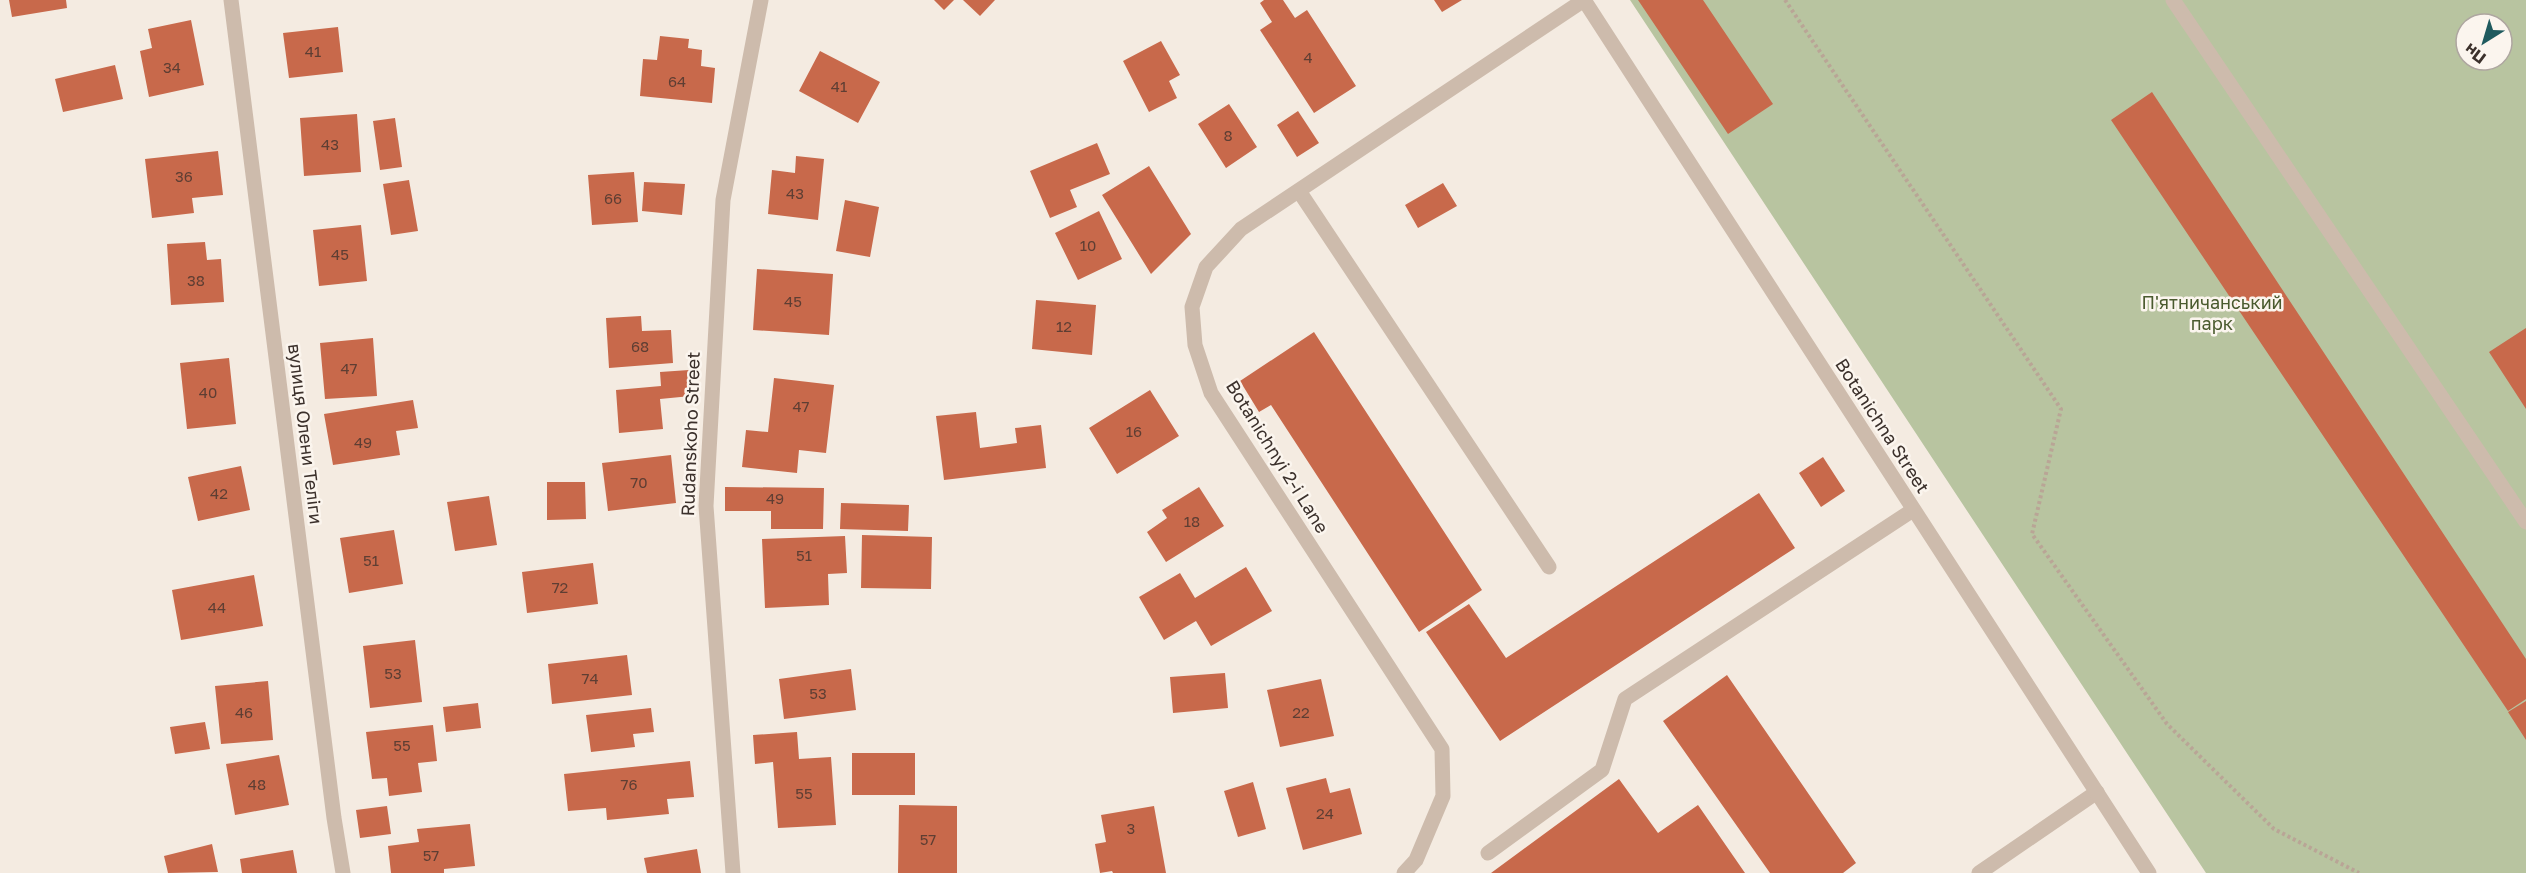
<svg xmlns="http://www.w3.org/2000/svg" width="2526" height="873" viewBox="0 0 2526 873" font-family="'Golos Text',sans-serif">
  <rect width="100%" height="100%" fill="#f4ebe1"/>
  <!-- green -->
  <path fill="#b8c4a0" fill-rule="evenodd" d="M1630,0H2526V873H2206ZM2466,24H2502V60H2466Z"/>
  <!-- building -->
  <path fill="#c8694b" d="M9,0H66L67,8L12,17Z
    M934,0H954L944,10Z
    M963,0H995L980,16Z
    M1264,0H1283L1295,18L1307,10L1356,86L1314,113L1260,30L1272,22L1260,3Z
    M1434,0H1462L1442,12Z
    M1638,0H1703L1773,104L1728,134Z
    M191,20L204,85L149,97L140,51L152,48L148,29Z
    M338,27L343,72L289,78L283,33Z
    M660,36L689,39L688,48L702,50L701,66L715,68L712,103L640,96L643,59L657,60Z
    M1161,41L1180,75L1169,81L1177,98L1149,112L1123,61Z
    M820,51L880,82L858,123L799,91Z
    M115,65L123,99L63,112L55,79Z
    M2152,92L2526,659V699L2508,711L2111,120Z
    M1229,104L1257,147L1226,168L1198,124Z
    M1298,111L1319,143L1297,157L1277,125Z
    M357,114L361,172L304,176L300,118Z
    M395,118L402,167L380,170L373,121Z
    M1097,143L1110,174L1070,190L1077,207L1050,218L1030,171Z
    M218,151L223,195L192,198L194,213L152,218L145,159Z
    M796,156L824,159L818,220L768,214L772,170L795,173Z
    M1149,166L1191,234L1151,274L1102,195Z
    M634,172L638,222L592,225L588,175Z
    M409,180L418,231L391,235L383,184Z
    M644,182L685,184L682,215L642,211Z
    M1443,183L1457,206L1418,228L1405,205Z
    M845,200L879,207L870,257L836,251Z
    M1099,211L1122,259L1078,280L1055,233Z
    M361,225L367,281L319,286L313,230Z
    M205,242L207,260L221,259L224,302L171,305L167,244Z
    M757,269L833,274L829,335L753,330Z
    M1036,300L1096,305L1092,355L1032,349Z
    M641,316L642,331L671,330L673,363L609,368L606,318Z
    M2526,328V409L2489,352Z
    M1314,332L1482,590L1419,632L1271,405L1259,412L1240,381Z
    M373,338L377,396L325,399L320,343Z
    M229,358L236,424L187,429L180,363Z
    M689,370L691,396L660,399L663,429L619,433L616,390L661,386L660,372Z
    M774,378L834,385L826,453L799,450L797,473L742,467L746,430L768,432Z
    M1150,390L1179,436L1117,474L1089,428Z
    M413,400L418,428L396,431L400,455L333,465L324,414Z
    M976,412L980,448L1017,443L1015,428L1041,425L1046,468L944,480L936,416Z
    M671,455L676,503L608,511L602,463Z
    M1823,457L1845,491L1821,507L1799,473Z
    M241,466L250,510L198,521L188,477Z
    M547,482H585L586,519L547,520Z
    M725,487L824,488L823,529H771V511H725Z
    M1199,487L1224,526L1166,562L1147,532L1167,518L1162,510Z
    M1759,493L1795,548L1500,741L1426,632L1469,604L1506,658Z
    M489,496L497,545L455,551L447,502Z
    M841,503L909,505L908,531L840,529Z
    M394,530L403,584L349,593L340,538Z
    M862,535L932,537L931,589L861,588Z
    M845,536L847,573L828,574L829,605L765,608L762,539Z
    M593,563L598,604L527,613L522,572Z
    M1246,567L1272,611L1211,646L1196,621L1164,640L1139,597L1180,573L1195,598Z
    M254,575L263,626L181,640L172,590Z
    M415,640L422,702L370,708L363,646Z
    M627,655L632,695L552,704L548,664Z
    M851,669L856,710L784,719L779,679Z
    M1225,673L1228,708L1173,713L1170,677Z
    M1727,675L1856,863L1843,873H1770L1663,721Z
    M1321,679L1334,736L1280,747L1267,690Z
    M268,681L273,740L221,744L215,686Z
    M2526,701V740L2508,712Z
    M478,703L481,728L446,732L443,707Z
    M651,708L654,732L633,734L635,747L591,752L586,715Z
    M205,722L210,749L175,754L170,727Z
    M433,725L437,761L418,763L422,792L389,796L387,778L372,779L366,732Z
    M797,732L799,759L831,757L836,825L778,828L773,762L755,764L753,735Z
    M852,753H915V795H852Z
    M279,755L289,805L235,815L226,764Z
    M690,761L694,797L667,799L669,814L607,820L606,808L568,811L564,774Z
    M1326,778L1330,793L1350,788L1362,834L1303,850L1286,788Z
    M1619,779L1658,833L1698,805L1745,873H1491Z
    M1253,782L1266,829L1238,837L1224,791Z
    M899,805L957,806V873H898Z
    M387,806L391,834L360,838L356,810Z
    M1154,806L1166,873H1113L1112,871L1100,873L1095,844L1106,842L1101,815Z
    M470,824L475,866L444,869V873H391L388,846L419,842L417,829Z
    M212,844L218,872L168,873L164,856Z
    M697,849L701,873H647L644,858Z
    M293,850L297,873H242L240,859Z"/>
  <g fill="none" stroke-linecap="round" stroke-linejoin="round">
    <!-- path -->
    <path stroke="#b9a596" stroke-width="4" stroke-dasharray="3 3" stroke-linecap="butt" d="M1785,0L2061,409L2032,534L2167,724L2274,829L2359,873"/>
    <!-- service -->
    <path stroke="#cdbbac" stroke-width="15" d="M2173,0L2526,522
      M1299,191L1549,567
      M1488,853L1602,770L1625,699L1913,510
      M1979,873L2097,792"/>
    <!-- minor -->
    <path stroke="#cdbbac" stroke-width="15" d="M231,0L334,818L343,873
      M1584,0L2149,873
      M733,873L706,506L723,200L761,0
      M1404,873L1416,860L1443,796L1442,749L1211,393L1195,345L1192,307L1206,267L1241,229L1584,0"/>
  </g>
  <g text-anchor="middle" stroke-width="5" stroke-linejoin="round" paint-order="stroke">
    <!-- number labels -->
    <g font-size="15" fill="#5e3e33">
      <text x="313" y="57">41</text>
      <text x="1308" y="63">4</text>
      <text x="172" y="73">34</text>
      <text x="677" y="87">64</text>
      <text x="839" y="92">41</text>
      <text x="1228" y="141">8</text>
      <text x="330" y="150">43</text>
      <text x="184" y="182">36</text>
      <text x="795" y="199">43</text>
      <text x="613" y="204">66</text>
      <text x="1088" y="251">10</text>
      <text x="340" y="260">45</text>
      <text x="196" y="286">38</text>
      <text x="793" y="307">45</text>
      <text x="1064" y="332">12</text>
      <text x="640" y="352">68</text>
      <text x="349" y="374">47</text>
      <text x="208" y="398">40</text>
      <text x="801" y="412">47</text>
      <text x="1134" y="437">16</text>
      <text x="363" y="448">49</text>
      <text x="639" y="488">70</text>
      <text x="219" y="499">42</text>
      <text x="775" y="504">49</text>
      <text x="1192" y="527">18</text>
      <text x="804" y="561">51</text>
      <text x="371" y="566">51</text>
      <text x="560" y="593">72</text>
      <text x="217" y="613">44</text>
      <text x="393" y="679">53</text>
      <text x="590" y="684">74</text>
      <text x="818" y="699">53</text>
      <text x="244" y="718">46</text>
      <text x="1301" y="718">22</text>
      <text x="402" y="751">55</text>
      <text x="257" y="790">48</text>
      <text x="629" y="790">76</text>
      <text x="804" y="799">55</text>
      <text x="1325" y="819">24</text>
      <text x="1131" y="834">3</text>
      <text x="928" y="845">57</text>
      <text x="431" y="861">57</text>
    </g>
    <!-- park labels -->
    <g font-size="18" fill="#4a5a2e" stroke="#fbf5ee">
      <text x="2212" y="309">П'ятничанський<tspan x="2212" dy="21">парк</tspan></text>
    </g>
    <!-- street labels -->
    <g font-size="18" fill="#3b302b" stroke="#fbf5ee">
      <text transform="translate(1882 426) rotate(57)" y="6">Botanichna Street</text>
      <text transform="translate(305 434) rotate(83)" y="6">вулиця Олени Теліги</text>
      <text transform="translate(691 434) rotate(-88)" y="6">Rudanskoho Street</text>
      <text transform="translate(1277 457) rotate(58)" y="6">Botanichnyi 2-i Lane</text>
    </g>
  </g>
  <!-- north arrow -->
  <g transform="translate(2484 42) rotate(217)"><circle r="28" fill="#fbf5ee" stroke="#aea6a0" stroke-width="1.5"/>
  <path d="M0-4.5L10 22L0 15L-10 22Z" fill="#1f5a5e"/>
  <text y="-9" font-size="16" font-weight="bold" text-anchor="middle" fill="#3b302b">Пн</text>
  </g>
</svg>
